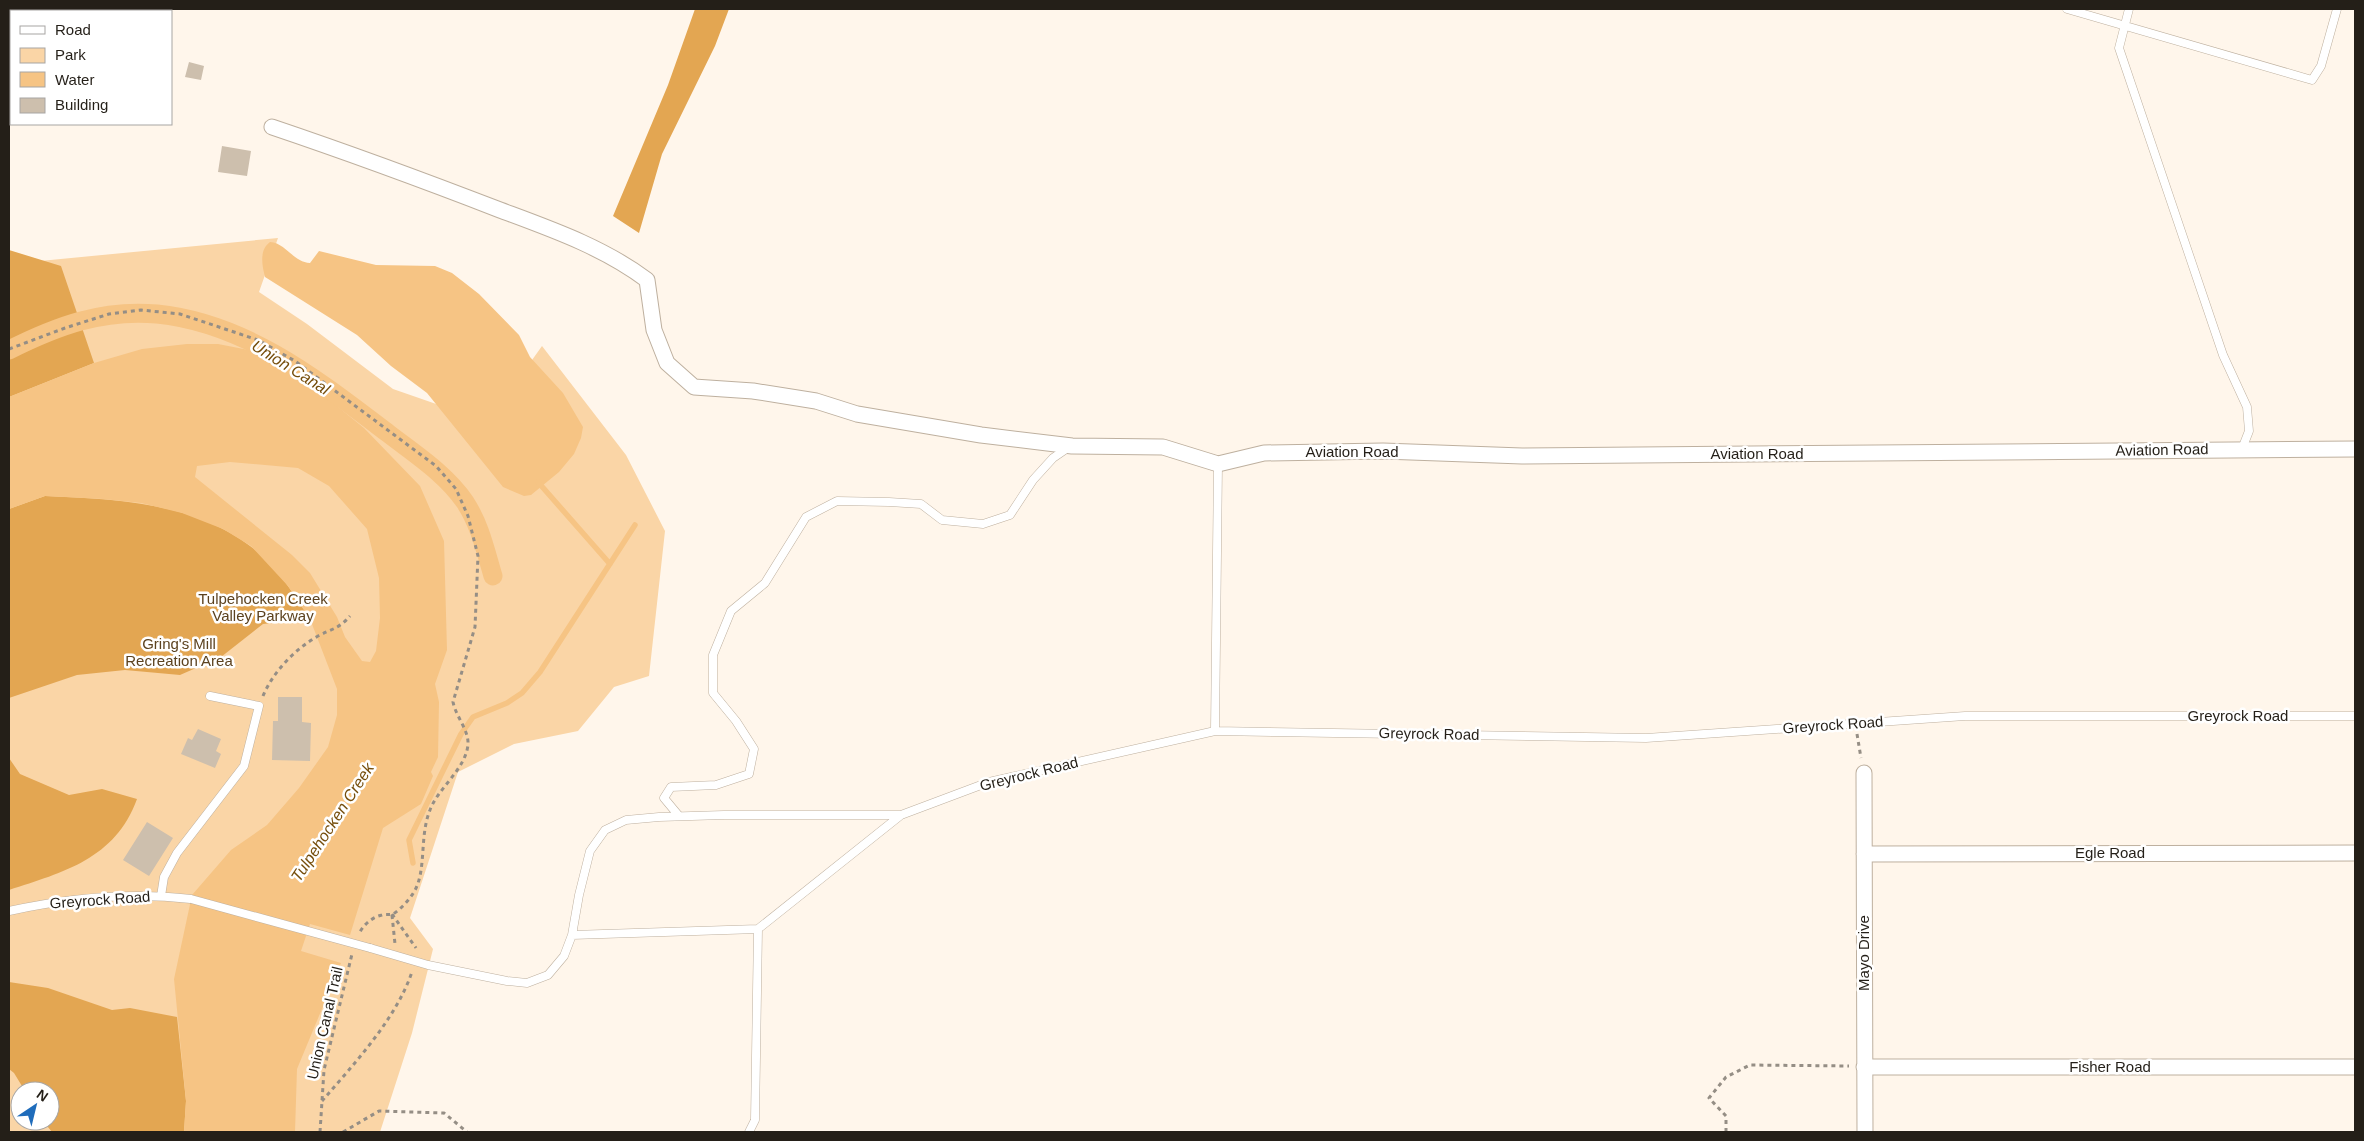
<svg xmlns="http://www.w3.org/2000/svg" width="2364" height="1141" viewBox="0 0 2364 1141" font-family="Arial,sans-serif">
  <rect width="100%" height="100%" fill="#fff6eb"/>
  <!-- green -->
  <path fill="#fad5a6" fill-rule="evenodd" d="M278,238L259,292L307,324L393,389L488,422L542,346L626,455L665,531L649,676L614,687L578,731L514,744L458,772L410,918L433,949L412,1033L380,1132H9V264ZM20,1091H50V1121H20Z"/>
  <!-- forest -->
  <path fill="#e3a652" d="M695,9H729L715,46L662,154L639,233L613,216L668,85Z
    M9,250L61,266L94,363L9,397Z
    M45,496C115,499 192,502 250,546C275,564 294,594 310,619L263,624L221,657L180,675L125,670L77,675L9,698V509Z
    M9,758L20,774L69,795L102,789L137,799C115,859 64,872 9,890Z
    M9,982L48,988L112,1010L130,1008L177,1017L186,1101L184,1132H52L43,1121H50V1091H25L14,1073L9,1069Z"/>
  <!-- water -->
  <path fill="#f6c484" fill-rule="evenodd" d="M270,242C286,243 293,262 310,263L319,251L376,265L435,266L452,273L479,294L519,335L530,357L563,393L583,427L581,438L574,454L559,472L531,495L524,496L503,487L427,393L391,366L357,335L265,277C262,265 259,250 270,242Z
    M187,344H218L254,351L317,390L364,428L420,486L444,541L447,650L435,684L439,702L438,757L431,772L433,776L421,804L383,828L350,935L310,924L301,951L341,963L297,1069L295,1132H184L186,1101L174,979L192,895L231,850L267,825L299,788L328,747L337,715V689L310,619L288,586L251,546L223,529L182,513L141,503L103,499L45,496L9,509V397L94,363L142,349ZM230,462L298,468L329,486L367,529L379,578L380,618L376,651L370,662L362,661L345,637L337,617L310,573L292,555L195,477L197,466Z"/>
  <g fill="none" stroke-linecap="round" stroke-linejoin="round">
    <!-- stream -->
    <path stroke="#f6c484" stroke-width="5.5" d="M538,482L610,564
      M413,863L409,840L461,734L473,717L507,703L522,693L540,672L635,525"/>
    <!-- canal -->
    <path stroke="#f6c484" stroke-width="19" d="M9,350C57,326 102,309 157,314C247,323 319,381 389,434C415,454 446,474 465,502C480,525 485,549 493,576"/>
  </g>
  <!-- building -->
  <path fill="#cdbfad" d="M189,62L204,66L201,80L185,77Z
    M222,146L251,151L247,176L218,172Z
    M278,697H302V722L311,723L310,761L272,760L273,721H278Z
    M198,729L221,739L216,751L221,754L215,768L181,754L188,738L192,740Z
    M147,822L173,838L149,876L123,860Z"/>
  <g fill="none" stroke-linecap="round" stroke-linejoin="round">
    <defs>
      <path id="service" d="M2067,9L2312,80L2321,66L2337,9
        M2129,9L2119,48L2223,355L2247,407L2249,431L2242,449
        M1215,731L1218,464
        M679,816L664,798L671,787L716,785L749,774L754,749L736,721L713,693V655L731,611L765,583L806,517L837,501L889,502L921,504L942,520L983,524L1010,515L1033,480L1053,458L1069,447
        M161,896L164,877L177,853L244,766L259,706L210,696
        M9,911C68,898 131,892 191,899
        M572,935L758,929
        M370,948L428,965L507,981L527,983L548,975L564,956L572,935L579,895L590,851L605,830L626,820L659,817L724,815H901
        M749,1132L755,1120L758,929L901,815L989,782L1215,731L1646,738L1965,716H2355"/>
      <path id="minor" d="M272,127C349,153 425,181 500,210C551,229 603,247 647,280L654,330L667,363L694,387L753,391L816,401L857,414L981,435L1072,446L1163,447L1218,464L1264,453L1383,451L1522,456L2355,449
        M1864,773L1865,1132
        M1864,854L2355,853
        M1864,1067H2355"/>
    </defs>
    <!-- service casing -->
    <use href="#service" stroke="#beb09f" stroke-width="9"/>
    <!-- minor casing -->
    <use href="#minor" stroke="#beb09f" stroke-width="17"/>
    <!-- path -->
    <path stroke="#958e85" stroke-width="3" stroke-dasharray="4 4" stroke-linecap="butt" d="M9,349L65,328L109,314L141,310L180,314L258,340L295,361L436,466L456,489L468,516L478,556L475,627L453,702C456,717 469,730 468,745C465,770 438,788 430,810C419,837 427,870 414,892C409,900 401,909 393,914C389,915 385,914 382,915C372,917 363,925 359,934
      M263,696C273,672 295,649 318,636C331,629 339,629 350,616
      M1857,734L1861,758
      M392,914L416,948
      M392,915L395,944
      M322,1101C354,1064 396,1019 412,972
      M320,1132L324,1070L352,954
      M343,1132L379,1111L444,1113L467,1132
      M1726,1132V1116L1709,1098L1726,1077L1750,1065L1849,1066"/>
    <!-- service -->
    <use href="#service" stroke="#fff" stroke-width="8"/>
    <!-- minor -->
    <use href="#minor" stroke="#fff" stroke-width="15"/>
    <defs>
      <path id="service-bridge" d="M191,899L370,948"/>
    </defs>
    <!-- service-bridge casing -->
    <use href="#service-bridge" stroke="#beb09f" stroke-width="9" stroke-linecap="butt"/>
    <!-- service-bridge -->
    <use href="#service-bridge" stroke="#fff" stroke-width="8"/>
  </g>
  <g text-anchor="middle" stroke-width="5" stroke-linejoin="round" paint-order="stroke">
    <!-- street labels -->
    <g font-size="15" fill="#241f18" stroke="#fff">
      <text transform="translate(2162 450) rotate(-1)" y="5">Aviation Road</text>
      <text x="1352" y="457">Aviation Road</text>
      <text x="1757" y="459">Aviation Road</text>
      <text x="2238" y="721">Greyrock Road</text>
      <text transform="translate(1833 725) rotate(-4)" y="5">Greyrock Road</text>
      <text transform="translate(1429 734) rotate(1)" y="5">Greyrock Road</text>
      <text transform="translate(1029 774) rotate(-14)" y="5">Greyrock Road</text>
      <text x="2110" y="858">Egle Road</text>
      <text transform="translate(100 900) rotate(-4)" y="5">Greyrock Road</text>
      <text transform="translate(1864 953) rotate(-90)" y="5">Mayo Drive</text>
      <text transform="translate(325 1023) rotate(-77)" y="5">Union Canal Trail</text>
      <text x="2110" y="1072">Fisher Road</text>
    </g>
    <!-- park labels -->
    <g font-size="15" fill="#5c421f" stroke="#fff">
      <text x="263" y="604">Tulpehocken Creek<tspan x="263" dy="17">Valley Parkway</tspan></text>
      <text x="179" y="649">Gring's Mill<tspan x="179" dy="17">Recreation Area</tspan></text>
    </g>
    <!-- water labels -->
    <g font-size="16" font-style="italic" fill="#754d0b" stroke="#fff">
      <text transform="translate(291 367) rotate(32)" y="6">Union Canal</text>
      <text transform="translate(332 822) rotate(-57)" y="6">Tulpehocken Creek</text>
    </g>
  </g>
  <!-- border -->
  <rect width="2364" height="1141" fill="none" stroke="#241f18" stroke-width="20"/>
  <!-- legend -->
  <rect x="10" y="10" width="162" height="115" fill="#ffffff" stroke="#a7a5a3"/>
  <rect x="20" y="26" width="25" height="8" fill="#ffffff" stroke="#a7a5a3"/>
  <text x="55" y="35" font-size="15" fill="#241f18">Road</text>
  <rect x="20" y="48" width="25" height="15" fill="#fad5a6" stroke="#a7a5a3"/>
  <text x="55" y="60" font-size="15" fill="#241f18">Park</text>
  <rect x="20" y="72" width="25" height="15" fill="#f6c484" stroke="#a7a5a3"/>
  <text x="55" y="85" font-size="15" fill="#241f18">Water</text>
  <rect x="20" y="98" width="25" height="15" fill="#cdbfad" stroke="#a7a5a3"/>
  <text x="55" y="110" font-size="15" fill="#241f18">Building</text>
  <!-- north arrow -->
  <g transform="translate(35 1106) rotate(35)"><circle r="24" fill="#ffffff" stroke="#a7a5a3"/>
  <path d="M0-4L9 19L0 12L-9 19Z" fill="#1f6cbb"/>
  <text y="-8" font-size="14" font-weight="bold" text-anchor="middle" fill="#241f18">N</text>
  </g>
</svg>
